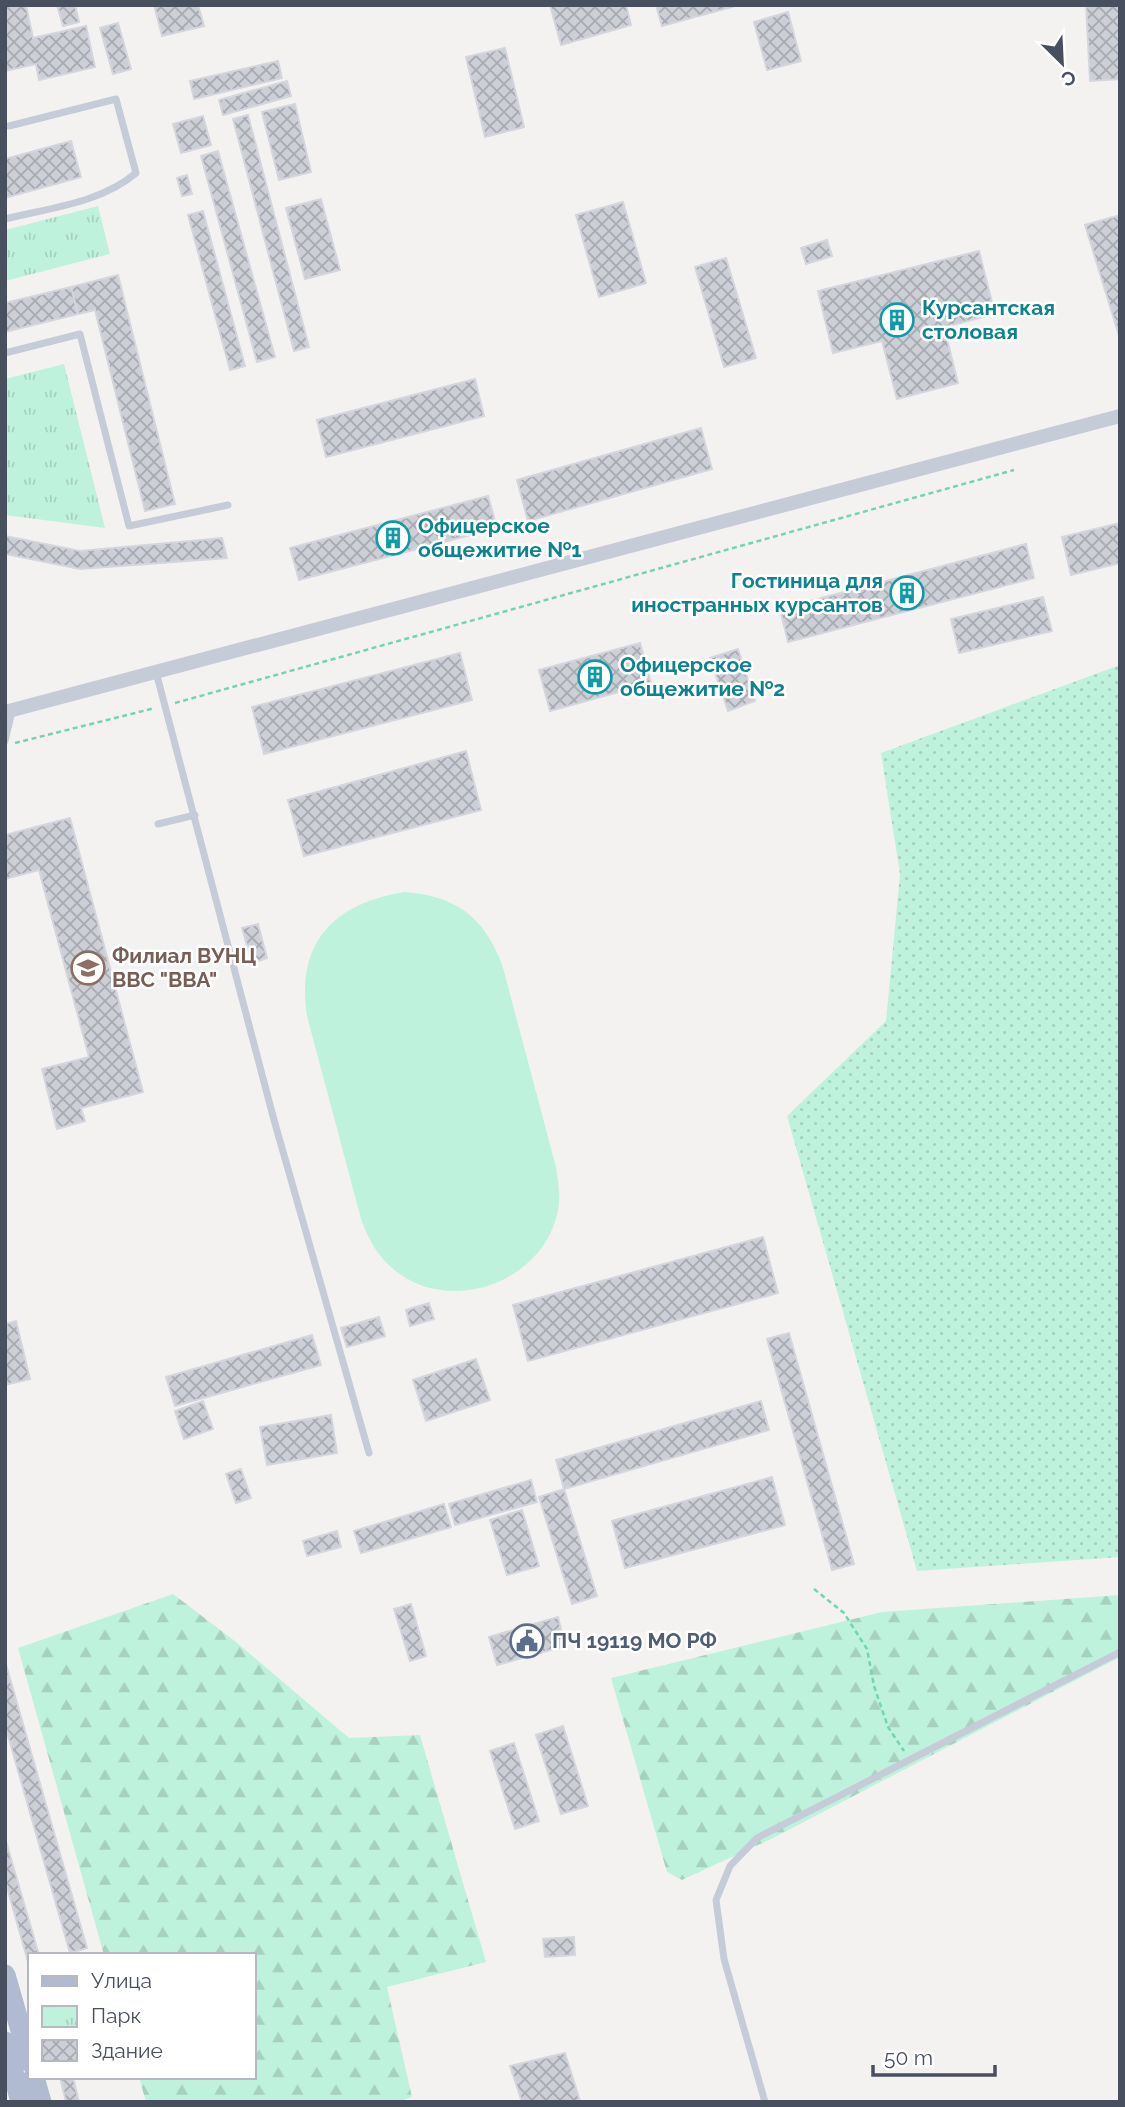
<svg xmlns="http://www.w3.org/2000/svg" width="1125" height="2107" viewBox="0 0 1125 2107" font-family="Raleway,sans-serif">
  <defs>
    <pattern id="grass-dots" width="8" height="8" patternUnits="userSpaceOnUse" patternTransform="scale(1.75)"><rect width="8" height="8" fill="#bff2dc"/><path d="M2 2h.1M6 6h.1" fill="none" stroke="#a6d1bf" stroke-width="1.8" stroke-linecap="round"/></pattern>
    <pattern id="forest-firs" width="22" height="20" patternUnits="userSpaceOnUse" patternTransform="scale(1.75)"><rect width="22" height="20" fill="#bff2dc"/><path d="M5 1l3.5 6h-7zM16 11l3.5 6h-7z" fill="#a6d1bf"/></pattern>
    <pattern id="park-tufts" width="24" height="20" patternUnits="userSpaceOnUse" patternTransform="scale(1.75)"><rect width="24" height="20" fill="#bff2dc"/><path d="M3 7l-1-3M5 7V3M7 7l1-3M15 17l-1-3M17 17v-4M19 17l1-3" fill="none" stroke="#a6d1bf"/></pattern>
    <pattern id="building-cross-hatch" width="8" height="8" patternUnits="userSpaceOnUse" patternTransform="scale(1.75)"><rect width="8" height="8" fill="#cdcfd7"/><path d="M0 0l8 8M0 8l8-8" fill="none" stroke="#a8aab2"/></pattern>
  </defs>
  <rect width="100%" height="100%" fill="#f4f2f1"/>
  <!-- grass -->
  <path fill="url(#grass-dots)" d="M1120,665V1557L917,1571L787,1116L886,1021L900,874L881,753Z"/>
  <!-- forest -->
  <path fill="url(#forest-firs)" d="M173,1594L236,1642L349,1738L420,1735L486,1962L387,1987L412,2097L398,2102H146L139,2077H254V1955H104L18,1648Z
    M1120,1595V1657L773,1838L682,1880L667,1872L611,1678L882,1612Z"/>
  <!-- park -->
  <path fill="url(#park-tufts)" d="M98,206L110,254L5,281V230Z
    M64,364L105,528L5,515V379Z"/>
  <!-- pitch -->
  <path fill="#bff2dc" d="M405,892C456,896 483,916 502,964L556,1167C558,1181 561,1195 558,1210C545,1281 453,1315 397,1272C378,1258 369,1240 361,1219L307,1016C296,942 334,903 405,892Z"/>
  <!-- building -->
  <path fill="url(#building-cross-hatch)" stroke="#d5d6dd" stroke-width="2" d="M5,5H26L33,38L86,26L95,67L39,80L36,64L5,71Z
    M57,5H75L79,22L63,26Z
    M154,5H198L204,26L162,36Z
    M550,5H626L631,25L561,45Z
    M656,5H739L662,26Z
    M1086,5H1120V79L1090,81Z
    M788,12L801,61L767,70L754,22Z
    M118,23L131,69L113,74L100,28Z
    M505,48L524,127L485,137L466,57Z
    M278,61L282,78L194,99L190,81Z
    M287,81L291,96L223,115L219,100Z
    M295,104L311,172L279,180L262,112Z
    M248,115L309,347L294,351L233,119Z
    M203,116L211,145L181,153L173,124Z
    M71,141L81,177L5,198V159Z
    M218,151L275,357L257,362L201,156Z
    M187,175L192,194L182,196L177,178Z
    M321,199L340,270L305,279L286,208Z
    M623,202L646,283L599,297L576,215Z
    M203,211L245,366L230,370L188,215Z
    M1120,215V339L1085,225Z
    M827,240L832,256L806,264L801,248Z
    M979,251L995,314L944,327L958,383L897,399L882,341L833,353L818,291Z
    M726,258L756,358L724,367L695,267Z
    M118,275L175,504L145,511L95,310L78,314L71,287Z
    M71,287L78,314L5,332V303Z
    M475,379L484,416L326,457L317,420Z
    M701,428L712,469L528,521L517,480Z
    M488,496L497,528L299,580L290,548Z
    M1120,523V563L1071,575L1062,537Z
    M5,536L80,551L222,538L227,558L80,569L5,554Z
    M1026,544L1034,578L788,642L780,609Z
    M1043,597L1052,631L959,653L951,619Z
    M640,643L651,683L550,711L539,670Z
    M738,649L755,701L728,711L710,658Z
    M460,653L472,700L264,754L252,707Z
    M466,751L481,810L304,856L288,800Z
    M70,818L143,1092L81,1108L85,1121L57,1129L42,1069L89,1057L39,870L5,879V835Z
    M258,924L267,958L252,963L242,928Z
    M763,1237L778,1293L528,1361L513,1305Z
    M429,1303L434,1319L410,1326L406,1310Z
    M379,1317L385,1336L347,1347L341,1328Z
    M16,1321L30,1379L5,1385V1324Z
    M789,1333L854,1564L832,1570L767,1339Z
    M312,1335L321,1365L175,1406L166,1377Z
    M476,1359L490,1400L426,1421L413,1380Z
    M203,1401L213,1429L184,1439L175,1411Z
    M761,1401L769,1430L564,1489L556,1460Z
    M331,1415L337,1453L267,1465L260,1427Z
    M241,1469L251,1498L236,1503L226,1474Z
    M772,1477L785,1525L625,1568L612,1521Z
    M531,1480L537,1502L455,1525L449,1504Z
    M564,1489L597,1596L572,1604L539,1497Z
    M444,1504L451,1527L361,1553L354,1531Z
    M522,1510L539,1566L507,1575L490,1520Z
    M337,1531L341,1547L307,1556L303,1541Z
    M411,1604L426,1656L410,1661L394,1609Z
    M558,1617L565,1646L497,1665L489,1637Z
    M5,1661L87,1948L70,1953L5,1725Z
    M563,1726L588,1806L561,1814L536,1735Z
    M514,1743L539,1821L515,1829L490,1751Z
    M5,1838L39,1955H30V1969L5,1880Z
    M574,1937L575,1955L545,1957L543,1939Z
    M565,2053L580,2101L522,2102L510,2066Z
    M60,2077H73L79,2102H66Z"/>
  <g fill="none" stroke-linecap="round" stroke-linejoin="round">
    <!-- path -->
    <path stroke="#74d3b6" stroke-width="2.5" stroke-dasharray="5 3.5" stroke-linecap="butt" d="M175,703L1014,470
      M15,743L155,708
      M814,1589L844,1613L867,1649L874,1686L888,1727L904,1751"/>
    <!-- lane -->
    <path stroke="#c5cbd7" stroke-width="7" d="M5,219C49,208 101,203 136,173L116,99L9,126
      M5,353L80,334L129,526L228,505
      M156,672L274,1120L369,1453
      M5,741L12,711
      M158,824L195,815
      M765,2102L724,1959L716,1900L730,1866L757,1838L1120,1652"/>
    <!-- street -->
    <path stroke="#c5cbd7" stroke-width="14" d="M5,712L1120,416"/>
    <!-- primary -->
    <path stroke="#b0bbd1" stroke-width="21" d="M5,1975L30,2062
      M5,2042L21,2102
      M34,2077L41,2102"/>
  </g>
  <!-- icons -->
  <defs>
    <symbol id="building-ring" viewBox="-11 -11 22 22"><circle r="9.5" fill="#fff" stroke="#0f9aa8" stroke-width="1.5"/><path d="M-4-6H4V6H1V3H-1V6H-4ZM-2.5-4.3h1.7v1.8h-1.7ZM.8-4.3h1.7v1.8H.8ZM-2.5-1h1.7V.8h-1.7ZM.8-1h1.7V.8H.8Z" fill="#0f9aa8"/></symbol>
    <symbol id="university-ring" viewBox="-11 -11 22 22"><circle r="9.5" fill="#fff" stroke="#8d6e63" stroke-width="1.5"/><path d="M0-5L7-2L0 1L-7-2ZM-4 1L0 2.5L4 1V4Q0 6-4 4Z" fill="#8d6e63"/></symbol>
    <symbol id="civic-ring" viewBox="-11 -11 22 22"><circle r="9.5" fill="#fff" stroke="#5c6f8a" stroke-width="1.5"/><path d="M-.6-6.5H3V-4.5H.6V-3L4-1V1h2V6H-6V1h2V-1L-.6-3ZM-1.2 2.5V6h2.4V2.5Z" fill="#5c6f8a"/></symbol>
  </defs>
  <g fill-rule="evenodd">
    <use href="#building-ring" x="878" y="301" width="38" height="38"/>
    <use href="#building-ring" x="374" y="519" width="38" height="38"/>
    <use href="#building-ring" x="888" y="574" width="38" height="38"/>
    <use href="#building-ring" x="576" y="658" width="38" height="38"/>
    <use href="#university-ring" x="69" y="949" width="38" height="38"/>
    <use href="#civic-ring" x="508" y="1622" width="38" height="38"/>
  </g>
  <g text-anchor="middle" stroke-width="5" stroke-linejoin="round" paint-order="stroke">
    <!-- culture labels -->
    <g font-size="21" font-weight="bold" fill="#0d838f" stroke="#fff" text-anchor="start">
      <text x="922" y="315">Курсантская<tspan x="922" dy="24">столовая</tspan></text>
      <text x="418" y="533">Офицерское<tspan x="418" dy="24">общежитие №1</tspan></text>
      <text x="883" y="588" text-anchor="end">Гостиница для<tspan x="883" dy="24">иностранных курсантов</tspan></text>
      <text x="620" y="672">Офицерское<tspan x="620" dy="24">общежитие №2</tspan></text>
    </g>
    <!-- education labels -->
    <g font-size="21" font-weight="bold" fill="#785e54" stroke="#fff" text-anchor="start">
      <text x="112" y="963">Филиал ВУНЦ<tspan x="112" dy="24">ВВС "ВВА"</tspan></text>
    </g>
    <!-- service labels -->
    <g font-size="21" font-weight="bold" fill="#4e5e75" stroke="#fff" text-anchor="start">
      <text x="552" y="1648">ПЧ 19119 МО РФ</text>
    </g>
  </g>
  <!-- border -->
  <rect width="1125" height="2107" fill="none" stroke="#485060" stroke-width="14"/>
  <!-- legend -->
  <rect x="28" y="1953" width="228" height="126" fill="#ffffff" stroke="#b6b9bf" stroke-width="2"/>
  <rect x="42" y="1976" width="35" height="10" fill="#b0bbd1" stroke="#b6b9bf" stroke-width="2"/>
  <text x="91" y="1988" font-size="21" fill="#485060">Улица</text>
  <rect x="42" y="2006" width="35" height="21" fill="url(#park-tufts)" stroke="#b6b9bf" stroke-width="2"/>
  <text x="91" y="2023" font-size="21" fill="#485060">Парк</text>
  <rect x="42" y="2040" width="35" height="21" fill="url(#building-cross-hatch)" stroke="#b6b9bf" stroke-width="2"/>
  <text x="91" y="2058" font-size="21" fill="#485060">Здание</text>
  <!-- north arrow -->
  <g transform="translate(1062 63) rotate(156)" stroke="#ffffff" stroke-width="5" paint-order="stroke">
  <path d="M0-5L12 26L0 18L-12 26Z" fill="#485060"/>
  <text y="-10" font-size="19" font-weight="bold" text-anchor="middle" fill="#485060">С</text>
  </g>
  <!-- scale -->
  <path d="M873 2065v10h122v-10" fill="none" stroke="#485060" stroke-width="3.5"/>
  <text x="884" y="2065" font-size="21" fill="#485060" stroke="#ffffff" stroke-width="5" paint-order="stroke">50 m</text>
</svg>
